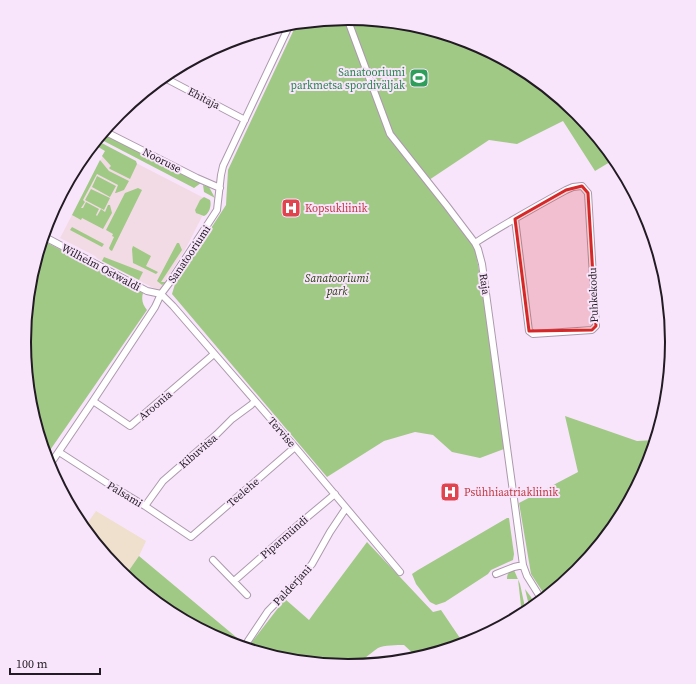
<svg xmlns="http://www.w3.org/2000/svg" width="696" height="684" viewBox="0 0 696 684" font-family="'Source Serif 4',serif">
  <rect width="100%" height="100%" fill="#f9e5fb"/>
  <!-- commercial -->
  <path fill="#efe0cd" d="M96,511L146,541L139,556L125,576L119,571L84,528Z"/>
  <!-- education -->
  <path fill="#f3dbe6" d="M107,148L210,201L186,248L159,291L98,259L95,256L60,238Z"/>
  <!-- green -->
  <path fill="#a1c986" d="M348,18L411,24L472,43L528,73L577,113L615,159L595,171L563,121L517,144L489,140L426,182L475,248L488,321L504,449L480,458L452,452L433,435L415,432L384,441L327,477L172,294L175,284L226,205L228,170L297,23Z
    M103,133L201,183L194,188L98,138Z
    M96,140L136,161L137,164L130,179L110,169L109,168L111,166L102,156L105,151L93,144Z
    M100,160L109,171L129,181L124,190L116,193H115L118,185L97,174L83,200L85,202L81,208H83L86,202L99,209L96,215L97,216L101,209L105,212L108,205H110L112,213L103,229L82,218L81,220L72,215Z
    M97,176L116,186L110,197L92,187Z
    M203,185L209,187L215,198L204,192Z
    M138,188L142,190L112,251L110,250L109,248L114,237L112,236L113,234L106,230L125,193Z
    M91,189L110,198L104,210L85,200Z
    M204,197L210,200C212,205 209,214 204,216L196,213L195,210L200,200Z
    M72,227L104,244L102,247L70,230Z
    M42,240L143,293C141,300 143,305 147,310L46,456L30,405L24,342L30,279Z
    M177,243H179L182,250L161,282H165V283L162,285L157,281Z
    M133,246L151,256L146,266L158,272L156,274L133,263L132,249Z
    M104,257L143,272L139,280L102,261Z
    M565,416L637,441L655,440L647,466L617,522L577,571L546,597L531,574L519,503L578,472Z
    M507,518H509L514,554L513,560L491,570L488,574L445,602L436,605L430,602L416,584L412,574L418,570Z
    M367,542L433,612L441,610L464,644L418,658L404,645C397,645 384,645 378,648C369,654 359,665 348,666L285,660L224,641L168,611L125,576L139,556L248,647L285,599L309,620L317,609Z
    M514,570L520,584L526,612L522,615L518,579H507C507,573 509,571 514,570Z
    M525,589L531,597L535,606L530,610Z"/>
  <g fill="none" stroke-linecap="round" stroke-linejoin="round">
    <defs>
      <path id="minor" d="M347,18L390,134L447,206L475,243L478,249L482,264L523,565L527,576L542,600
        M163,77L245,120
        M104,131L197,178L220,188
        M43,236L147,291L161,294L173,306L295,447L400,572
        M475,243C504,224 535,207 566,190L573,187L582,186L588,193L596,326L592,330L533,334L529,331L515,219
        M93,401L130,426L214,354
        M59,452L107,483L145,506L191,537L295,447
        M49,466L93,401L155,307L161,294L170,282L217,210L221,175L223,166L290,24
        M145,506L163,481L217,434L232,419L251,405L255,401
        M213,560L247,595
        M496,574L514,567L523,565
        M234,581L299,524L335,494
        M248,641L268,611L302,576L312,564L330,532L346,508"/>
    </defs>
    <!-- minor casing -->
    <use href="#minor" stroke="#ac99ad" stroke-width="8"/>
    <!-- minor -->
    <use href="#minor" stroke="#fff" stroke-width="6"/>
  </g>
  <!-- marked area -->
  <path fill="#d62828" fill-opacity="0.2" stroke="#d62828" stroke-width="3" stroke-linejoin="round" d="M582,186L588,193L596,326L592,330L529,331L515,219L566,190Z"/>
  <!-- icons -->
  <defs>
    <symbol id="stadium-square" viewBox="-11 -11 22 22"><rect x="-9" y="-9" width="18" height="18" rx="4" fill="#2e9e5b" stroke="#f9e5fb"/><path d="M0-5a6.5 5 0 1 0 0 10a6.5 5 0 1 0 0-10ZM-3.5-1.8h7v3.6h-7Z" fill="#fff"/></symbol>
    <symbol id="hospital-square" viewBox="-11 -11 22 22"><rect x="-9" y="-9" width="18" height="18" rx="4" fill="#e0444e" stroke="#f9e5fb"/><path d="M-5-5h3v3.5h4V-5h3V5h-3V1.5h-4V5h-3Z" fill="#fff"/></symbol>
  </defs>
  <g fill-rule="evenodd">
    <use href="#stadium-square" x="408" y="67" width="22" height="22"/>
    <use href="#hospital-square" x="280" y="197" width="22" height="22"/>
    <use href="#hospital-square" x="439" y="481" width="22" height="22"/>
  </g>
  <g text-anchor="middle" stroke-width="4" stroke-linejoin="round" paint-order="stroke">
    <!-- leisure labels -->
    <g font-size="11" fill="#27864d" stroke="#f9e5fb" text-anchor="end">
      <text x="405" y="76">Sanatooriumi<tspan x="405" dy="13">parkmetsa spordiväljak</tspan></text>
    </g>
    <!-- street labels -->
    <g font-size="11" fill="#221b23" stroke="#f9e5fb">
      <text transform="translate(204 98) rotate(27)" y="4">Ehitaja</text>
      <text transform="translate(162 160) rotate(27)" y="4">Nooruse</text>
      <text transform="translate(189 254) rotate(-56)" y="4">Sanatooriumi</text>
      <text transform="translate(101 267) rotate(28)" y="4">Wilhelm Ostwaldi</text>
      <text transform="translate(485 284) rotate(82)" y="4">Raja</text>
      <text transform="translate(593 295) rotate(-92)" y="4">Puhkekodu</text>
      <text transform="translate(155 405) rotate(-40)" y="4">Aroonia</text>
      <text transform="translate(282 432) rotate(49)" y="4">Tervise</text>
      <text transform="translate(198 451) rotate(-41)" y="4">Kibuvitsa</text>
      <text transform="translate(243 492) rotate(-41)" y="4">Teelehe</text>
      <text transform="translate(125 494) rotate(31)" y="4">Palsami</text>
      <text transform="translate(284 537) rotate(-41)" y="4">Piparmündi</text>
      <text transform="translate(292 585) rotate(-47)" y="4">Palderjani</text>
    </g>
    <!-- health labels -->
    <g font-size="11" fill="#be3a42" stroke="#f9e5fb" text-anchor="start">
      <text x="305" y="212">Kopsukliinik</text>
      <text x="464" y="496">Psühhiaatriakliinik</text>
    </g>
    <!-- park labels -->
    <g font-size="11" font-style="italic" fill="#223e06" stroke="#f9e5fb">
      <text x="337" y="282">Sanatooriumi<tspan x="337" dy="13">park</tspan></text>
    </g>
  </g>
  <!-- crop -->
  <path d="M0 0H696V684H0ZM31 342a317 317 0 1 1 634 0a317 317 0 1 1-634 0Z" fill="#f9e5fb" fill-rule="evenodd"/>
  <path fill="none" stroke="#221b23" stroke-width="2" d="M31 342a317 317 0 1 1 634 0a317 317 0 1 1-634 0Z"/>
  <!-- scale -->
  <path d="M10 668v6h90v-6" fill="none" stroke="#221b23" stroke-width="2"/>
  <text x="16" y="668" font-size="12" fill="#221b23" stroke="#f9e5fb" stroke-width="3" paint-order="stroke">100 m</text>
</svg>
